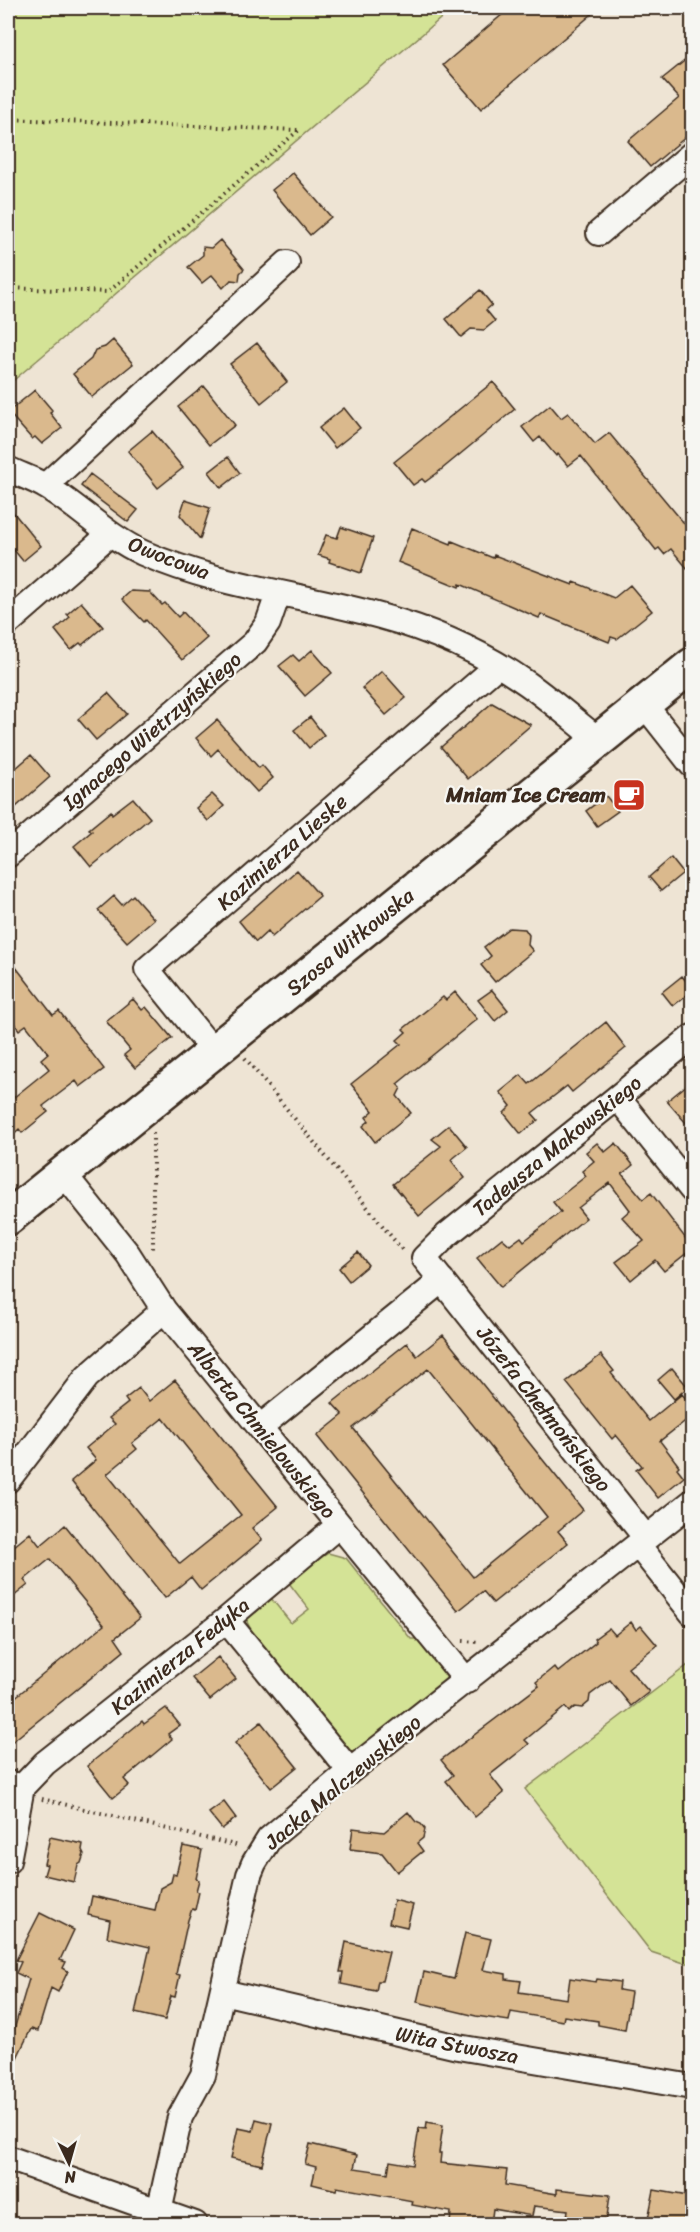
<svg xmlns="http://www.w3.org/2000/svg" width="700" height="2232" viewBox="0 0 700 2232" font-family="Sriracha,sans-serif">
  <rect width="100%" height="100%" fill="#eee4d4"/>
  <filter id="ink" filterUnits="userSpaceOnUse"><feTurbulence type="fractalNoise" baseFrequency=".0167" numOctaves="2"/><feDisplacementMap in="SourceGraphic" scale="12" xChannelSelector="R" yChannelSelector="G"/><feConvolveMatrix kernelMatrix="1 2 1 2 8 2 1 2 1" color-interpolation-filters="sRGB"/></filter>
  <g filter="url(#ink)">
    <!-- green -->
    <path fill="#d4e396" stroke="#88865a" stroke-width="1.5" d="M8,8H453L8,385Z
      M328,1553L346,1558L411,1639H417C428,1651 442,1664 447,1680L366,1750L352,1752L340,1745L255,1637L247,1622L249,1611L270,1597L291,1623L309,1609L289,1583L314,1562Z
      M692,1662V1963H684L651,1952L525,1789Z"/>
    <!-- building -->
    <path fill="#dab98d" stroke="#3b2a1e" stroke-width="1.5" fill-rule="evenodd" d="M510,8H599L481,109L443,65Z
      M693,54V131L650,167L628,141L679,98L662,79Z
      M293,173L331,217L310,235L272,190Z
      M220,240L244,269L240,273L239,281L231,280L223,288L212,275L202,283L188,267L203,255V247L211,248Z
      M480,290L492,305L486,310L495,321L484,330L471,329L461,337L446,319Z
      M113,340L133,364L92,397L73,374L91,359L95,350L105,347Z
      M257,343L287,382L261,403L230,364Z
      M493,382L515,409L436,474L425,482L422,479L413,485L394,462Z
      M204,386L235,425L209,445L178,407Z
      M35,390L52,410L50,413L62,428L42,444L35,437L32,439L8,412Z
      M550,405L561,418L568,413L595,444L609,433L693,534V575L671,549L664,554L659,548L656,550L581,456L568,466L558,454L556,456L540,437L534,442L522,427Z
      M344,408L360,428L335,448L319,428Z
      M152,431L183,468L158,488L128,451Z
      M228,457L240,473L221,488L209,472Z
      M90,474L138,510L128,522L81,486Z
      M185,500L210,508L200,539L180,515Z
      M8,506L41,546L23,561L8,543Z
      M341,527L373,538L361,573L329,562L330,559L318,555L326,535L337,538Z
      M412,528L451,544L452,541L493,558L494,555L573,585L574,582L614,598L630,585L652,611L617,639L611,637L609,642L541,614L539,618L460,584L459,587L398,562Z
      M131,591L150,592L162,605L165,603L178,617L183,612L207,638L182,660L146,620L144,622L122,599Z
      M81,602L103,627L82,645L80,643L71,650L55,630L70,617L67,614Z
      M312,650L332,673L305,696L279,666L293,655L299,661Z
      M382,671L406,698L386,715L362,688Z
      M108,693L127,714L96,740L78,719Z
      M492,703L531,725L468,779L441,747Z
      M310,717L324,735L309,748L294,730Z
      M217,720L259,768L262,765L273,778L257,792L218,749L211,756L196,738Z
      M31,755L50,777L8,814V775Z
      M212,794L224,806L208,821L196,808Z
      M606,796L618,811L597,826L586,811Z
      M133,798L150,818L91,867L74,846L92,831L89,829L111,811L112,814Z
      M671,858L683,873L661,891L649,877Z
      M297,870L320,896L272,937L268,931L256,942L239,921Z
      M133,895L154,919L127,942L98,910L114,896L122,905Z
      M509,928L525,929L529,935L528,945L533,951L495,982L481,965L491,956L484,947Z
      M8,957L53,1015L59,1011L104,1069L80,1087L76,1081L43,1106L48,1112L22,1133L19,1129L8,1139V1102L49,1069L41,1059L48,1053L26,1025L19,1030L8,1015Z
      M682,976L693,990L673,1006L662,992Z
      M492,990L508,1010L495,1021L478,1000Z
      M455,992L477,1019L397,1084L401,1088L397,1096L411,1113L375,1142L363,1126L369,1121L366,1117L373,1111L351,1084L401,1044L397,1040L406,1032L403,1029L443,997L446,1000Z
      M133,999L142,1010L146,1007L172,1038L135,1068L124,1055L130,1050L106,1021Z
      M606,1022L626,1048L572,1092L567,1086L532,1113L538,1120L521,1134L504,1113L511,1106L500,1092L521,1075L529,1084Z
      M693,1080V1131L667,1101Z
      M449,1125L467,1147L451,1160L465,1178L419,1216L393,1184L441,1146L432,1139Z
      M597,1143L605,1152L616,1143L633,1165L622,1174L643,1199L651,1193L693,1248L664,1271L655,1260L631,1280L616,1262L644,1241L622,1217L630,1210L610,1183L578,1208L586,1218L501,1287L477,1258L502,1238L510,1245L521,1237L524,1241L561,1212L553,1202L586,1176L582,1171L594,1161L586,1152Z
      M358,1252L368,1265L349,1281L339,1268Z
      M443,1335L583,1510L558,1531L568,1543L493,1603L483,1591L458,1611L317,1436L343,1415L332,1403L407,1343L417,1356ZM428,1369L547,1517L473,1577L353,1428Z
      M601,1355L614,1371L611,1373L649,1421L682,1394L693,1407V1415L660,1441L679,1466L677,1468L684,1477L658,1498L636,1470L642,1466L616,1435L612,1439L566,1382Z
      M672,1368L688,1387L674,1399L658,1380Z
      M175,1380L278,1507L252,1528L262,1540L201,1590L191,1577L165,1598L71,1481L96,1460L86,1448L115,1424L109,1418L128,1403L125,1399L139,1388L149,1401ZM163,1418L241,1515L180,1564L107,1474L137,1449L132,1443Z
      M65,1525L140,1618L115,1638L124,1651L8,1745V1703L104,1625L50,1559L24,1580L28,1585L8,1601V1551L30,1533L40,1546Z
      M631,1622L636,1630L641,1626L657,1645L628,1668L649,1692L631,1706L610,1680L590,1695L589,1702L582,1708L575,1707L569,1712L565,1707L525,1740L529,1744L490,1775L504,1793L475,1817L446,1781L453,1775L441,1760L539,1686L536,1682L554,1667L558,1672L596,1642L594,1639L609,1628L615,1635Z
      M218,1657L236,1679L210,1700L192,1678Z
      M166,1708L180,1725L168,1734L172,1739L124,1779L129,1785L113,1798L87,1766L142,1721L144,1724Z
      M261,1722L297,1767L271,1788L235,1743Z
      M224,1802L236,1818L222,1829L209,1813Z
      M408,1812L416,1822L421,1824L425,1829L423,1838L417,1843L423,1851L397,1872L382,1853L350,1849L353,1828L384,1832Z
      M50,1837L83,1844L82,1850L84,1854L81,1863L78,1865L74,1882L44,1875L47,1865L44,1864Z
      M183,1846L202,1850L196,1879L199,1880L196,1891L199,1892L195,1910L192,1909L188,1920L176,1974L180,1975L175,1997L171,1996L165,2020L135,2013L150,1947L107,1937L110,1920L88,1915L92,1896L155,1910L160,1888L171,1882L173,1874L176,1875Z
      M394,1900L413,1905L407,1927L389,1923Z
      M40,1913L74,1930L60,1960L66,1962L63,1968L68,1971L58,1992L51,1988L38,2031L31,2029L12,2068L8,2066V2050L29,1979L16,1973L21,1962L16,1960Z
      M465,1933L491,1939L483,1970L506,1974V1979L521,1981L519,1992L567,1999L570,1978L596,1982L597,1979L620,1982L619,1990L631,1992L625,2030L598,2025V2021L564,2016L563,2021L511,2012L509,2021L476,2016L417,2002L424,1972L454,1979Z
      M346,1942L389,1952L382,1981H378L376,1991L341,1984L343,1972H340Z
      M256,2119L272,2123L262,2165L231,2158L238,2128L253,2131Z
      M427,2122L443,2125L439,2153H441L440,2163L507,2170L505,2185L557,2194V2189L610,2195L606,2224H566L568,2210L534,2206L532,2216L493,2209L491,2224H450L451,2212L412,2205L413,2201L337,2187L336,2190L312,2184L316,2167L305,2164L310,2144L357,2155L354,2168L388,2173L390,2161L413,2165L419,2128L426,2129Z
      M654,2190L693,2197V2224H647Z"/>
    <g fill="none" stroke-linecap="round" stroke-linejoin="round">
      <defs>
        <path id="street" d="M599,233L692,154
          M8,469C20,475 33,479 45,486C79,506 106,536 143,553C218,586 301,594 380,616C432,630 484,653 528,684C553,702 576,722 600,741
          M45,486L287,263
          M8,623L110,534
          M644,704L692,765
          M8,855L255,642L268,623L278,594
          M214,1052L147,969L497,666
          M618,1098L692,1190
          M64,1174L128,1254L164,1310L467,1681
          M260,1427L442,1280
          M8,1480L87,1377L164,1310
          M646,1538L424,1258L447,1235L692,1037
          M638,1545L692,1613
          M226,1620L350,1771
          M8,1783L22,1787L45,1763L226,1620L339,1525
          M8,1861L22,1787
          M223,1992L458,2047L692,2087
          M8,2158L195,2224
          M159,2212L180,2117L203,2075L249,1875L254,1863L269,1839L350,1771L692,1502"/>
        <path id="secondary" d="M8,1218L692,665"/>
      </defs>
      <!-- street casing -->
      <use href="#street" stroke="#3b2a1e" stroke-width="28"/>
      <!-- secondary casing -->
      <use href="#secondary" stroke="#3b2a1e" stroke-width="38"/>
      <!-- path -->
      <path stroke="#3b2a1e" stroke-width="4" stroke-dasharray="1.5 4.5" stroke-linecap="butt" d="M8,119L298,130
        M8,288L108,292L299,130
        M245,1058L404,1252
        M153,1133V1252
        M8,1511L16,1500
        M463,1641L479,1642
        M42,1799L239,1846"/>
      <!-- street -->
      <use href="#street" stroke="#f6f6f2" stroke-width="24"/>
      <!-- secondary -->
      <use href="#secondary" stroke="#f6f6f2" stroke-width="33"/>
    </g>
  </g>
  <!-- icons -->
  <defs>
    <symbol id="cafe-square" viewBox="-11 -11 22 22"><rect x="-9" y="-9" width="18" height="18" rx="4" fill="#c8321e" stroke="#f6f6f2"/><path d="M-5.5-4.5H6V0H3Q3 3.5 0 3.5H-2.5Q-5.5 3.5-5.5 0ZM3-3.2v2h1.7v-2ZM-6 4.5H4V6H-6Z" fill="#fff"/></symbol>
  </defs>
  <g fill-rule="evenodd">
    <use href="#cafe-square" x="610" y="776" width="38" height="38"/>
  </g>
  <g text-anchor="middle" stroke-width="4.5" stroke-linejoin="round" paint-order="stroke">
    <!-- street labels -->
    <g font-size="21" fill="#3b2a1e" stroke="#f6f6f2">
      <text transform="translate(169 558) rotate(21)" y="7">Owocowa</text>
      <text transform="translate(152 731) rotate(-41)" y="7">Ignacego Wietrzyńskiego</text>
      <text transform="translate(282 852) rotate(-41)" y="7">Kazimierza Lieske</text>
      <text transform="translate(350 942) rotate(-39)" y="7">Szosa Witkowska</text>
      <text transform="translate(557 1146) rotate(-39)" y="7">Tadeusza Makowskiego</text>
      <text transform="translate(544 1409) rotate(52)" y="7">Józefa Chełmońskiego</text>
      <text transform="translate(262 1430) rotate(51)" y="7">Alberta Chmielowskiego</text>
      <text transform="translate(180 1656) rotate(-39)" y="7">Kazimierza Fedyka</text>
      <text transform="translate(343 1782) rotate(-40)" y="7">Jacka Malczewskiego</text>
      <text transform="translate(457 2045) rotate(11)" y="7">Wita Stwosza</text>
    </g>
    <!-- poi labels -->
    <g font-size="21" font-weight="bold" fill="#3b2a1e" stroke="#f6f6f2" text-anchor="end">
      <text x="606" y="802">Mniam Ice Cream</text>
    </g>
  </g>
  <!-- margin -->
  <rect width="700" height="2232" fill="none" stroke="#f6f6f2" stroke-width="30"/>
  <rect x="15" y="15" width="670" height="2202" fill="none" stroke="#3b2a1e" stroke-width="2" filter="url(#ink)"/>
  <!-- north arrow -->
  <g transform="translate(69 2163) rotate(175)" stroke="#f6f6f2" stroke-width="4.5" paint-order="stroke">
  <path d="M0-4.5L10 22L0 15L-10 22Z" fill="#3b2a1e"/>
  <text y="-9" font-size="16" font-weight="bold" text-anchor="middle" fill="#3b2a1e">N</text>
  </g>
</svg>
